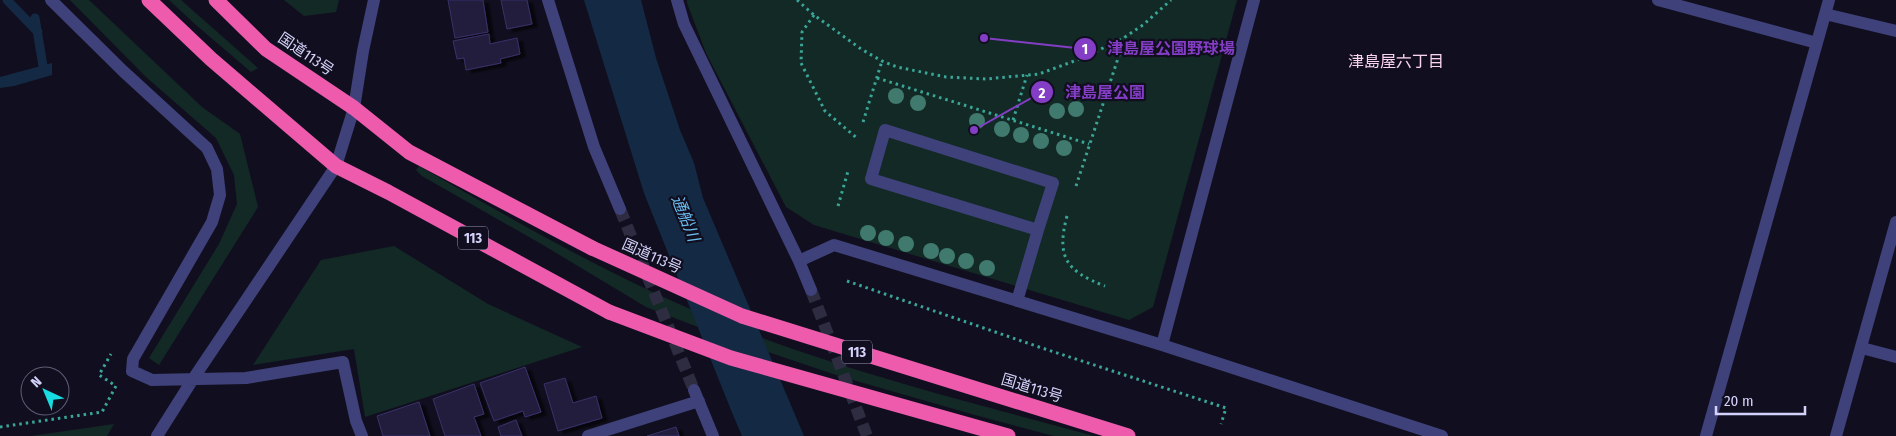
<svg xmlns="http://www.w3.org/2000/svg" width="1896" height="436" viewBox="0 0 1896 436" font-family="'Fira Sans Condensed','Noto Sans JP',sans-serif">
  <defs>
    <filter id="shadow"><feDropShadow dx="5.5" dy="3" stdDeviation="1" flood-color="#0009"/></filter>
  </defs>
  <rect width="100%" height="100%" fill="#110f1f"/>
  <!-- green -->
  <path fill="#132926" d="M70,0H89L202,107L240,134L258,207L159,365L149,358L219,244L237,204L234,175L216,138L146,77Z
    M169,0H181L258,68L251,72L196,25Z
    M284,0H339L336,12L304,16Z
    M687,0H1237L1153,307L1129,320L814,225L786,207L706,53L687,3Z
    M419,166C525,227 631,288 746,332C859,375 977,404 1094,436H1054L975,415L839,376L724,337L646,307L543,245L422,176L416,170Z
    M394,246L488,304L582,347L365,417L354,349L253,365L321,260Z
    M114,424L107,436H31Z"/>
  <!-- water -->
  <path fill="#142a44" d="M584,0H641L656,58L680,130L694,163L703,198L804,436H742L731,410L644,193Z
    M52,63V75L14,86L0,88V77Z"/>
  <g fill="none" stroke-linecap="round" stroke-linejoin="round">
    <!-- stream -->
    <path stroke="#142a44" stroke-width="9" d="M7,0L38,32
      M35,18L44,72L39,73"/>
  </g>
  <!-- building -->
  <path fill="#211d3e" stroke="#383268" filter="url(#shadow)" d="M448,0H483L488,32L455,38Z
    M501,0H527L532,24L507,29Z
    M489,34L490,44L517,38L520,54L500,59L501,63L466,70L464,58L457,59L453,41Z
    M525,367L541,412L525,417L523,411L494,421L480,383Z
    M565,378L573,403L596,396L602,418L558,431L544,384Z
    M474,384L484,414L474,417L481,436H445L433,399Z
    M419,402L430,436H383L377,416Z
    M516,420L522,436H501L498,427Z
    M676,427L679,436H647Z"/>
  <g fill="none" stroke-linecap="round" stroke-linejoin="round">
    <!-- minor-tunnel -->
    <path stroke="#2e2c40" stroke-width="12" stroke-dasharray="12 6" stroke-linecap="butt" d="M620,209L694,390
      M811,290L867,436"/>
    <!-- path -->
    <path stroke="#3aa698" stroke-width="3" stroke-dasharray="2.5 4" stroke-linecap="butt" d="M797,0L814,15L861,49L882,61L897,67L946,77L986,79L1039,74L1085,57L1125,37L1143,25L1171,0
      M814,15L802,32L801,63L825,111L858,139
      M877,78L1089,144
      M1013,120L1027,75
      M863,122L882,61
      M1076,186L1125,37
      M838,206L848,171
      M1067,216C1056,257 1066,271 1105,286
      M847,281L1039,347L1226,408L1221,424
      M0,427L102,412L116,386L99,375L111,354"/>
    <!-- minor -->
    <path stroke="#3f417a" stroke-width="12" d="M51,0L123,71L207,148L217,169L220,195L212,222L133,359L132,371L152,380L246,378L343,362L356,421L362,436
      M548,0L594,147L620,209
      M677,0L684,24L799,261L811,290
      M1658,0L1817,43
      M1825,14L1896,31
      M799,261L834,245L1162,345L1442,436
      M1017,301L1038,230L871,179L885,130L1053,183L1038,230
      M1162,345L1254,0
      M1862,348L1896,357
      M694,390L713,436
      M157,436L193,379L336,166L354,108L363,51L374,0
      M588,436L699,401
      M1706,436L1829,0
      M1836,436L1896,222"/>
    <!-- highway -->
    <path stroke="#ee5aac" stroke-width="15" d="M149,0L211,59L336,166L388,192L609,312
      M216,0L266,49L354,108L409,152L592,248"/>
    <!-- highway-bridge -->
    <path stroke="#ee5aac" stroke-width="15" d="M592,248L742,316L1128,436
      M609,312L731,358L1008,436"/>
  </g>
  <!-- trees -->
  <g fill="#407a6e">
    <circle cx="896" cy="96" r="8"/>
    <circle cx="918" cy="103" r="8"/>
    <circle cx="1076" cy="109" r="8"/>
    <circle cx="1057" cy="111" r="8"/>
    <circle cx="977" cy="121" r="8"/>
    <circle cx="1002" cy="129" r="8"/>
    <circle cx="1021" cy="135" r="8"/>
    <circle cx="1041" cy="141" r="8"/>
    <circle cx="1064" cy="148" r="8"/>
    <circle cx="868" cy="233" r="8"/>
    <circle cx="886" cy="238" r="8"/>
    <circle cx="906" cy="244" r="8"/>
    <circle cx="931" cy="251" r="8"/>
    <circle cx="947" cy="256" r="8"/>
    <circle cx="966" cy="261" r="8"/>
    <circle cx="987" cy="268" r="8"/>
  </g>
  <g text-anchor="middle" stroke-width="4.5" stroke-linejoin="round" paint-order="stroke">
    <!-- shield labels -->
    <g fill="#110f1f" stroke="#9a98b8" stroke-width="1">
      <rect x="458" y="226.5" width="30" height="23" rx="4"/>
      <rect x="842" y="340.5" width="30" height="23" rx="4"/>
    </g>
    <g font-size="14" font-weight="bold" fill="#d4d2fa">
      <text x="473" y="243">113</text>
      <text x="857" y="357">113</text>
    </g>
    <!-- street labels -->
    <g font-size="15" fill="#d4d2fa" stroke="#110f1f">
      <text transform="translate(306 54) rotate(34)" y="5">国道113号</text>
      <text transform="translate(652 256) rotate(24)" y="5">国道113号</text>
      <text transform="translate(1032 388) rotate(17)" y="5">国道113号</text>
    </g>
    <!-- neighbourhood labels -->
    <g font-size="16" fill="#fad4ef" stroke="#110f1f">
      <text x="1396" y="67">津島屋六丁目</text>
    </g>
    <!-- water labels -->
    <g font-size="16" font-style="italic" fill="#6bbcef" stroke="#110f1f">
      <text transform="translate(686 218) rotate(68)" y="6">通船川</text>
    </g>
  </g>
  <!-- callouts -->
  <path fill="none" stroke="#843dc5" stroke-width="2" d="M984 38L1085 49M974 130L1042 92"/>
  <g fill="#843dc5" stroke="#110f1f" stroke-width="2">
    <circle cx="984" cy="38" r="5"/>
    <circle cx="974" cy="130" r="5"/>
    <circle cx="1085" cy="49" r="12"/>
    <circle cx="1042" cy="92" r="12"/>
  </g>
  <g font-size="15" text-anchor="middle" font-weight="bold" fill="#fff">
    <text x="1085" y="54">1</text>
    <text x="1042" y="98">2</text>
  </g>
  <g font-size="16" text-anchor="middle" font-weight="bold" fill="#843dc5" stroke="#110f1f" stroke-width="4.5" stroke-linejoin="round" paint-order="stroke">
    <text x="1171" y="54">津島屋公園野球場</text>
    <text x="1105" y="98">津島屋公園</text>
  </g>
  <!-- north arrow -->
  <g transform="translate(45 391) rotate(316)"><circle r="24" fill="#110f1f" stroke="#5f5d77"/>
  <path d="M0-4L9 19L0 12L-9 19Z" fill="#18dce1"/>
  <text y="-8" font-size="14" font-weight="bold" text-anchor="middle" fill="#d4d2fa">N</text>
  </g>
  <!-- scale -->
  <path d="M1716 406v8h89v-8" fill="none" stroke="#d4d2fa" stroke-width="2.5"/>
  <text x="1724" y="406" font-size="15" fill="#d4d2fa" stroke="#110f1f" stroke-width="4" paint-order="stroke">20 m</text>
</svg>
